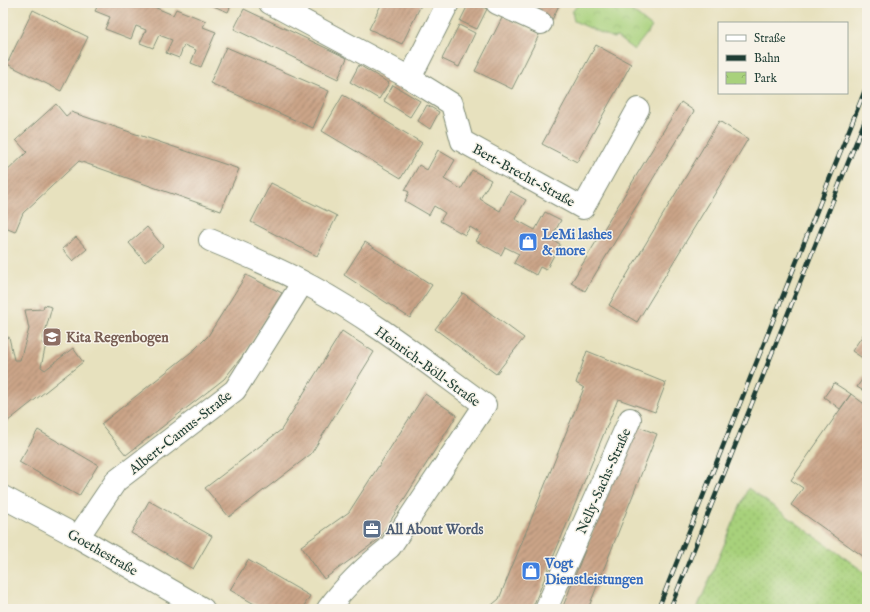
<svg xmlns="http://www.w3.org/2000/svg" width="870" height="612" viewBox="0 0 870 612" font-family="'IM FELL English',serif">
  <defs>
    <pattern id="grass-dots" width="8" height="8" patternUnits="userSpaceOnUse"><rect width="8" height="8" fill="#a8d17c"/><path d="M2 2h.1M6 6h.1" fill="none" stroke="#90b46c" stroke-width="1.8" stroke-linecap="round"/></pattern>
    <pattern id="park-crowns" width="20" height="18" patternUnits="userSpaceOnUse"><rect width="20" height="18" fill="#a8d17c"/><path d="M2 6a3 3 0 1 1 6 0M12 15a3 3 0 1 1 6 0" fill="none" stroke="#90b46c"/></pattern>
    <pattern id="building-hatch" width="6" height="6" patternUnits="userSpaceOnUse"><rect width="6" height="6" fill="#cba488"/><path d="M-1 1l2-2M0 6l6-6M5 7l2-2" fill="none" stroke="#a48770"/></pattern>
  </defs>
  <rect width="100%" height="100%" fill="#f7f3e8"/>
  <filter id="ink" filterUnits="userSpaceOnUse"><feTurbulence type="fractalNoise" baseFrequency=".025" numOctaves="2"/><feDisplacementMap in="SourceGraphic" scale="8" xChannelSelector="R" yChannelSelector="G"/><feConvolveMatrix kernelMatrix="1 2 1 2 8 2 1 2 1" color-interpolation-filters="sRGB"/></filter>
  <filter id="wash" filterUnits="userSpaceOnUse"><feTurbulence type="fractalNoise" baseFrequency=".012" numOctaves="4" result="noise"/><feDisplacementMap in="SourceGraphic" scale="16" xChannelSelector="R" yChannelSelector="G"/><feGaussianBlur stdDeviation="0.9" result="paint"/><feColorMatrix in="noise" values="0 0 0 0 0 0 0 0 0 0 0 0 0 0 0 0 0 1.4 0 .05"/><feComposite in="paint" operator="in"/></filter>
  <g filter="url(#wash)">
    <rect width="100%" height="100%" fill="#e7e1be"/>
    <!-- grass -->
    <path fill="url(#grass-dots)" stroke="#648758" d="M748,488L867,574V609H697Z"/>
    <!-- park -->
    <path fill="url(#park-crowns)" stroke="#648758" d="M579,3H622L652,27L634,50L617,37L613,38L574,21L572,12Z"/>
    <g id="blocks">
      <!-- building -->
      <path fill="url(#building-hatch)" d="M99,3H155L154,7L173,15L176,9L206,21L203,27L216,32L201,67L191,63L196,50L184,45L179,58L166,53L172,40L159,35L153,48L140,43L146,30L136,26L131,39L105,29L110,17L95,11Z
        M206,3H232L228,12Z
        M382,3H422L402,44L369,29Z
        M469,3H474L487,9L477,29L460,21Z
        M517,3H560L552,20Z
        M244,9L347,58L338,79L234,29Z
        M33,10L88,37L61,91L7,64Z
        M503,16L539,35L512,89L475,71Z
        M459,25L475,33L459,67L442,59Z
        M596,45L631,64L577,162L542,144Z
        M226,47L329,91L313,128L210,83Z
        M359,65L389,83L379,99L350,82Z
        M393,85L420,101L410,117L384,101Z
        M343,95L422,143L401,178L322,131Z
        M681,102L694,111L585,291L571,283Z
        M56,104L66,116L71,112L239,169L221,211L79,161L23,213L15,232L3,227V175L27,152L16,140Z
        M427,105L439,112L430,129L418,121Z
        M719,121L748,139L637,322L609,305Z
        M438,150L455,160L444,179L461,189L472,170L491,180L480,199L500,211L510,191L526,200L515,219L535,230L545,212L561,220L551,239L560,244L546,270L540,267L536,275L514,263L519,254L505,247L501,255L476,241L481,233L475,230L470,227L465,235L440,221L445,213L439,209L434,206L429,215L405,201L409,192L405,190L419,165L427,170Z
        M271,183L337,216L317,256L251,222Z
        M147,227L163,246L145,262L129,243Z
        M76,237L87,249L73,261L62,249Z
        M365,242L432,285L410,318L344,275Z
        M246,275L282,293L244,354L224,379L126,455L101,424L195,349L208,336Z
        M463,293L524,338L496,374L435,329Z
        M44,305L52,307L42,343L46,344L41,367L45,370L73,348L83,362L3,425V339L9,337L14,360H20L29,329L25,310L43,309Z
        M867,317V328L862,324Z
        M867,329V361L852,351Z
        M342,331L374,352L311,454L229,517L205,488L281,430Z
        M587,351L666,383L655,412L618,399L532,609H487L499,599L584,388L576,383Z
        M867,372V393L857,387Z
        M834,383L851,394L840,409L824,397Z
        M425,394L457,415L379,539L324,579L301,546L349,512Z
        M851,394L867,406V559L791,505L803,488L791,480Z
        M634,425L657,434L588,609H562Z
        M38,430L98,465L79,496L19,462Z
        M149,501L212,536L193,569L131,533Z
        M248,560L310,596L302,609H263L230,590Z"/>
    </g>
  </g>
  <g filter="url(#ink)">
    <use href="#blocks" fill-opacity="0" stroke="#838f79" stroke-width="1"/>
    <g fill="none" stroke-linecap="round" stroke-linejoin="round">
      <defs>
        <path id="minor" d="M270,3L410,78L452,104L462,141L583,208L638,109
          M497,3L541,23
          M410,78L448,3
          M210,240C244,254 279,269 312,287C373,320 428,364 485,405L390,547C367,565 345,586 328,609
          M3,497L78,537L203,609
          M78,537L116,481L235,390L303,282
          M546,609L630,419"/>
      </defs>
      <!-- minor casing -->
      <use href="#minor" stroke="#838f79" stroke-width="24"/>
      <!-- minor -->
      <use href="#minor" stroke="#fff" stroke-width="22"/>
      <defs>
        <path id="rail" d="M658,609L867,85
          M670,609L867,115"/>
      </defs>
      <!-- rail casing -->
      <use href="#rail" stroke="#1f3d34" stroke-width="4.5"/>
      <!-- rail -->
      <use href="#rail" stroke="#f7f3e8" stroke-width="3" stroke-dasharray="9" stroke-linecap="butt"/>
    </g>
  </g>
  <!-- icons -->
  <defs>
    <symbol id="shop-square" viewBox="-11 -11 22 22"><rect x="-9" y="-9" width="18" height="18" rx="4" fill="#3f7fe0" stroke="#f7f3e8"/><path d="M-5-2.5h2.3a2.7 3.5 0 0 1 5.4 0H5L5.5 6h-11ZM-1.5-2.5h3a1.5 2.3 0 0 0-3 0Z" fill="#fff"/></symbol>
    <symbol id="school-square" viewBox="-11 -11 22 22"><rect x="-9" y="-9" width="18" height="18" rx="4" fill="#8d6e63" stroke="#f7f3e8"/><path d="M0-5L7-2L0 1L-7-2ZM-4 1L0 2.5L4 1V4Q0 6-4 4Z" fill="#fff"/></symbol>
    <symbol id="office-square" viewBox="-11 -11 22 22"><rect x="-9" y="-9" width="18" height="18" rx="4" fill="#5c6f8a" stroke="#f7f3e8"/><path d="M-6-3h4V-5.5h4V-3h4V5H-6ZM-1-4.5V-3h2v-1.5ZM-6 0V1H6V0Z" fill="#fff"/></symbol>
  </defs>
  <g fill-rule="evenodd">
    <use href="#shop-square" x="517" y="231" width="22" height="22"/>
    <use href="#school-square" x="41" y="326" width="22" height="22"/>
    <use href="#office-square" x="361" y="518" width="22" height="22"/>
    <use href="#shop-square" x="520" y="560" width="22" height="22"/>
  </g>
  <g text-anchor="middle" stroke-width="3" stroke-linejoin="round" paint-order="stroke">
    <!-- street labels -->
    <g font-size="14" fill="#1f3d34" stroke="#f7f3e8">
      <text transform="translate(524 175) rotate(29)" y="5">Bert-Brecht-Straße</text>
      <text transform="translate(428 366) rotate(36)" y="5">Heinrich-Böll-Straße</text>
      <text transform="translate(180 432) rotate(-38)" y="5">Albert-Camus-Straße</text>
      <text transform="translate(603 481) rotate(-66)" y="5">Nelly-Sachs-Straße</text>
      <text transform="translate(103 552) rotate(30)" y="5">Goethestraße</text>
    </g>
    <!-- shop labels -->
    <g font-size="14" font-weight="bold" fill="#366cbe" stroke="#f7f3e8" text-anchor="start">
      <text x="542" y="239">LeMi lashes<tspan x="542" dy="16">&amp; more</tspan></text>
      <text x="545" y="568">Vogt<tspan x="545" dy="16">Dienstleistungen</tspan></text>
    </g>
    <!-- education labels -->
    <g font-size="14" font-weight="bold" fill="#785e54" stroke="#f7f3e8" text-anchor="start">
      <text x="66" y="342">Kita Regenbogen</text>
    </g>
    <!-- service labels -->
    <g font-size="14" font-weight="bold" fill="#4e5e75" stroke="#f7f3e8" text-anchor="start">
      <text x="386" y="534">All About Words</text>
    </g>
  </g>
  <!-- margin -->
  <rect width="870" height="612" fill="none" stroke="#f7f3e8" stroke-width="16"/>
  <!-- legend -->
  <rect x="718" y="22" width="130" height="72" fill="#f7f3e8" stroke="#a1aaa0"/>
  <rect x="726" y="35" width="20" height="6" fill="#ffffff" stroke="#a1aaa0"/>
  <text x="754" y="42" font-size="12" fill="#1f3d34">Straße</text>
  <rect x="726" y="55" width="20" height="6" fill="#1f3d34" stroke="#a1aaa0"/>
  <text x="754" y="62" font-size="12" fill="#1f3d34">Bahn</text>
  <rect x="726" y="72" width="20" height="12" fill="url(#park-crowns)" stroke="#a1aaa0"/>
  <text x="754" y="82" font-size="12" fill="#1f3d34">Park</text>
</svg>
